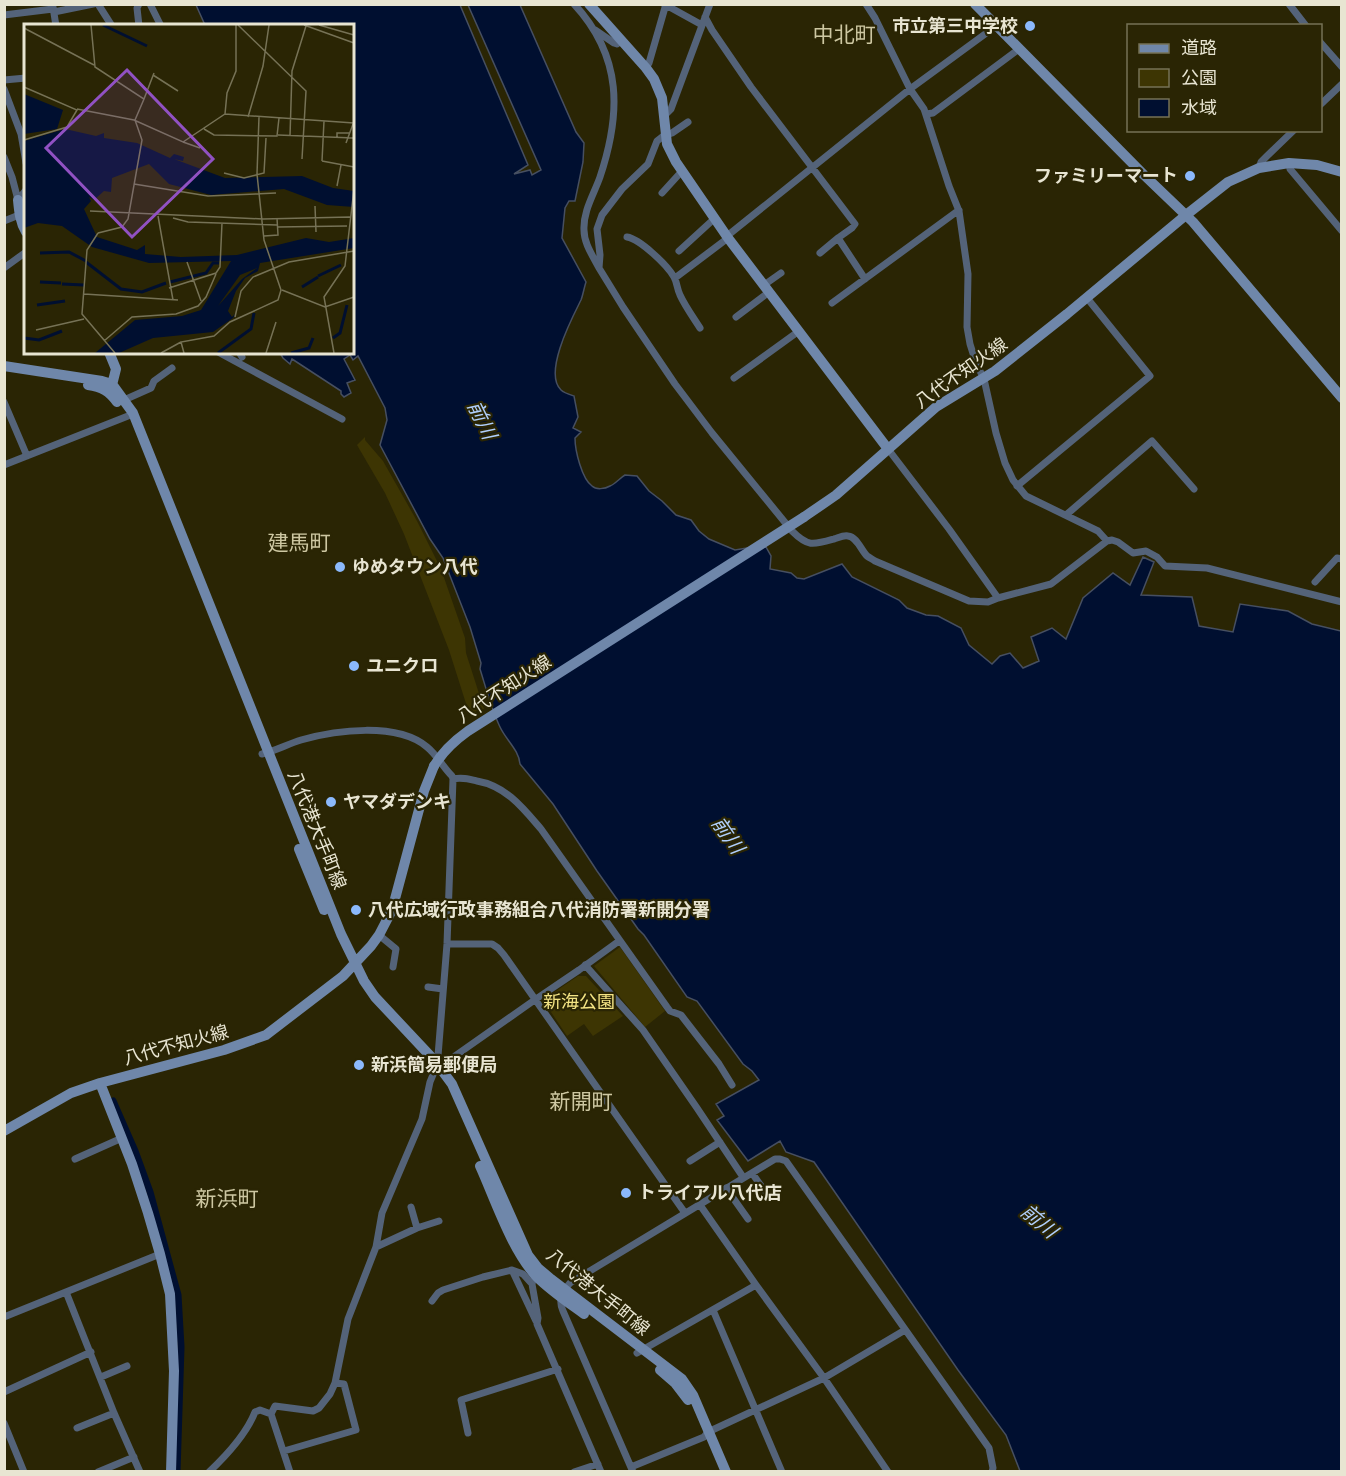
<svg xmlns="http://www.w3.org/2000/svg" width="1346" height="1476" viewBox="0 0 1346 1476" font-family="'Open Sans','Noto Sans JP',sans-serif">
  <rect width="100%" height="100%" fill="#2a2504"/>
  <!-- green -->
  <path fill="#3d3503" d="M365,437V440L383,461L417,521L441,569L465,638L466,653L484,709L469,713L449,650L404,534L385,493L357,445Z
    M620,947L665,1011L645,1027L594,966Z
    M578,976H586L623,1016L593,1036L584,1024L567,1036L543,1000Z"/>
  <!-- water -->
  <path fill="#000f30" stroke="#464f61" stroke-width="1.5" d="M196,5H460L528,165L514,174L530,170L532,175L541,170L468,5H520L576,132L584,143L583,162L575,201H569L565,208L562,238L586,282C584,288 583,295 581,300C572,318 543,373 561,390C564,393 571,395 574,396L578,417L573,428L581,432L575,438C575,451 582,479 592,486C596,490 605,489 610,486C615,484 620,478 625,475L637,476L649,491L662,501L676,515L691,520L699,531L709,539L735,550L747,548L766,547L771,556L770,569L791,573L797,578L804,579L842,564L852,577L899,600L907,608L926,615L938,616L961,628L969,645L992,664L1000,656L1010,653L1023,668L1039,661L1031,637L1052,628L1066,639L1083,598L1113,573L1130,585L1143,557L1154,562L1141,595L1192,597L1199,626L1233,632L1240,604L1288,611L1312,624L1341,631V1471H1020L1006,1435L958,1370L814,1162L786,1152L780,1141L748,1161L717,1120L724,1116L716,1104L759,1080L752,1071L743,1064L697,1001L687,997L644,935L638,929L597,871L553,804L520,764C519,750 506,740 500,727C491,708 486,688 480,669L481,663L470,627L443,558L430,539L380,445L387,420L385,408L358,356L353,360L350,355L344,359L355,380L347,383L351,393L344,397L341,394V391L292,359L290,364L283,358L280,353L352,352V26L205,25Z"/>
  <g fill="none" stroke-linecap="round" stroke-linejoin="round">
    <!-- canal -->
    <path stroke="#000f30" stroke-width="7" d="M113,1101L135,1151L150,1192L178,1295L181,1347L177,1472"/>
    <!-- street -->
    <path stroke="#546379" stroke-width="7" d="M98,4L112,26
      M139,4L137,8L139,26
      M150,4L161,26
      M574,4C623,57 621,114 600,177C594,194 583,211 584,230C584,244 593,256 599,268
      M664,4L702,25
      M866,4L875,18L910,89L924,109L949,186L959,211L968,274L967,327L970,344L976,363L984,379L996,433L1005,463L1013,480L1026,496L1098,531L1107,541
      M1289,4L1306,26
      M53,7L56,26
      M54,12L93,4
      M4,15L53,9
      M705,17L712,30L751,87L855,224L852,228L838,238L865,279
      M595,30L614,43L617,44L621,40
      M1320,42L1342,67
      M646,68L649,63L666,4
      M4,80L26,78
      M4,89L21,134L26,163
      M1320,105L1342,84
      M926,114L933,113L1019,49
      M665,115L671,109L710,4
      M666,134L657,141L648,164L622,189L602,215L597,229L600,255L599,268L623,307L675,384L712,433L792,531C808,547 813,545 834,539C838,538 843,535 848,536C857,537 861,550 867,556C870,558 872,559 875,561L969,601L988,602L998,598L1051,584L1107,541L1112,540L1118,542L1133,553L1146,551L1157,557L1165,566L1207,568L1342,602
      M666,135L672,133L688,122
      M4,157L12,177L18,200
      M1289,163L1290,169L1342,231
      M1259,168L1261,162L1266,157L1294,130
      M662,193L682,171
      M18,200L26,190
      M4,221L19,215
      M727,236L910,89L996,26
      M627,237C640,239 667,265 674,277C677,282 677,289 680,295C685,306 693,317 700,328
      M679,251L715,218
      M820,253L838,238
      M4,268L26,252
      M675,278L728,238
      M764,285L781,273
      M832,303L959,210
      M736,317L769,292
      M218,352L342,419
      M239,352L242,357
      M734,378L799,331
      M124,400L151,388L154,381L172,368
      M4,402L27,456
      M888,449L949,529L998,598
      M4,465L128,416
      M1017,486L1150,376L1087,298
      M1066,515L1152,441L1194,489
      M1315,582L1337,558L1342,559
      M262,754C275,751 288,744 301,740C336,730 397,722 427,747C437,755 443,767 452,776L453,779L447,944L442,1006L438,1056L431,1065
      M453,779C462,777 469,779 477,781C506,786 523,808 541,829L667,1007L670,1011L681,1015L719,1064L732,1085
      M379,935L396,949L393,967
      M447,944H492L498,948L504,955L685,1213
      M585,965L643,1030L697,1108L743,1177
      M428,987L443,989
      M75,1159L122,1138
      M690,1161L720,1142
      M752,1173L764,1190
      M726,1188L748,1219
      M700,1205L756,1285L824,1378L888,1472
      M411,1207L417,1228
      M376,1247L417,1228L439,1221
      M537,1277L533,1280L532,1284L538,1318L537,1324L601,1472
      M532,1284L523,1274L512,1270L536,1321
      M66,1292L114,1413L140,1472
      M432,1301L438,1293L443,1290L483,1277L512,1270
      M713,1310L782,1472
      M4,1317L160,1254
      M637,1353L756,1285
      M101,1377L127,1366
      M4,1392L91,1352
      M4,1423L24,1472
      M77,1428L114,1413
      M468,1433L461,1400L558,1369
      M284,1451L356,1430L344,1384L335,1383
      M631,1467L704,1437L708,1432L824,1378L905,1330
      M98,1472L134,1457
      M209,1472C227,1455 246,1435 255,1412L260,1410L271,1414
      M290,1472L271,1414L275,1406L313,1411L319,1408L330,1394L335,1383L348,1319L376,1247L382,1213L422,1119L430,1082L435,1070L536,999L579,970L619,941
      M574,1472L598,1464
      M633,1472L563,1311C558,1300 562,1292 570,1283L775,1159H780L786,1161L989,1448L993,1468L992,1472"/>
    <!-- secondary -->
    <path stroke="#6f87aa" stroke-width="10" d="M589,4L646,68L654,79L662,98L667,144L676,162L728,238L888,449
      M975,4L1144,175L1193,222L1342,398
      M18,200C19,211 20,222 26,232
      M109,352L116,369L111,389
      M4,366L102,381L112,384L133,413L341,934L364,981L375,997L435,1061L452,1084L528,1255L538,1268L551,1279L682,1379L693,1395L726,1472
      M88,385C102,387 109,391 117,402
      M804,517L836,495L936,407L995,371L1067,314L1186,215L1228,182L1259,168L1289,163L1317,165L1342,172
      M299,849L324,910
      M4,1131L71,1093L100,1083
      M480,1166C495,1199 512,1251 537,1277C551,1291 569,1303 584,1314
      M660,1370L675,1383L688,1400
      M171,1472L174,1371L170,1294L160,1254L148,1213L132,1164L100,1083L224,1050L266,1035L343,976L371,946L379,935L392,910L424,791L434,766"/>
    <!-- secondary-bridge -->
    <path stroke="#6f87aa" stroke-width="10" d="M434,766C443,751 454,741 468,731L804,517"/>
  </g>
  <!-- markers -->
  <g fill="#8bb9fc" stroke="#2a2504" stroke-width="2">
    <circle cx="1030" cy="26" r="6"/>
    <circle cx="1190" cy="176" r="6"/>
    <circle cx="340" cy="567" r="6"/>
    <circle cx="354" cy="666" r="6"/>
    <circle cx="331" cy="802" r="6"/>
    <circle cx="356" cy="910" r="6"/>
    <circle cx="359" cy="1065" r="6"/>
    <circle cx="626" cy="1193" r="6"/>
  </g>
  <g text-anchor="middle" stroke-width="4.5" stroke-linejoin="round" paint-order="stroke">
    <!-- poi labels -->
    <g font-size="18" font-weight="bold" fill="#e8e5d2" stroke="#2a2504" text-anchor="start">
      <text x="1018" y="32" text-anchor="end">市立第三中学校</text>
      <text x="1178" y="182" text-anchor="end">ファミリーマート</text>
      <text x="352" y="573">ゆめタウン八代</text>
      <text x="366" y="672">ユニクロ</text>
      <text x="343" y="808">ヤマダデンキ</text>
      <text x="368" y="916">八代広域行政事務組合八代消防署新開分署</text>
      <text x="371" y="1071">新浜簡易郵便局</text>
      <text x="638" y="1199">トライアル八代店</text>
    </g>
    <!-- street labels -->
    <g font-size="18" fill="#e8e5d2" stroke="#2a2504">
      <text transform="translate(961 373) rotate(-35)" y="6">八代不知火線</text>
      <text transform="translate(504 689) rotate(-33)" y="6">八代不知火線</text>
      <text transform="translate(317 830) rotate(68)" y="6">八代港大手町線</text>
      <text transform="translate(176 1045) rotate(-15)" y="6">八代不知火線</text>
      <text transform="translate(598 1292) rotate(39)" y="6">八代港大手町線</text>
    </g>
    <!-- park labels -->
    <g font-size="18" fill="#f4e484" stroke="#2a2504">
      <text x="579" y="1008">新海公園</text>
    </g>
    <!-- water labels -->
    <g font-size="20" font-style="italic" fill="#b0cffc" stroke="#2a2504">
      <text transform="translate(482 420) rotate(64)" y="7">前川</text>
      <text transform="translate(728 835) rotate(55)" y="7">前川</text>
      <text transform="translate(1039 1221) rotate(40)" y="7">前川</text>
    </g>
    <!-- quarter labels -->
    <g font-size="21" fill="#cdc7a2" stroke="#2a2504">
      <text x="844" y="42">中北町</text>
      <text x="299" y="550">建馬町</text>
      <text x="581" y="1109">新開町</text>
      <text x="227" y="1206">新浜町</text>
    </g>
  </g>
  <!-- overview -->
  <g transform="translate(24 24)">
    <rect width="330" height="330" fill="#2a2504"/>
    <path d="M0,70L39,86L33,105L0,110ZM41,105L72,112L80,109V114L113,119L146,134L150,130L160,133L159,137L150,135L201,154L278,152L309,164L330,167V183L303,181L260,165L187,171L145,160L125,140L88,154L87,168L80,167L70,176L65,173L67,177L60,185L73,213L113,226L121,221V230L157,233L213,231L282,214L305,218L330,214V224L236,239L234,247L221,254L212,267L204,287L208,293L212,289L209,294L189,308L129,314L95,329H71L111,296L158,292L177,286L207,237L125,239L68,223L38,202L14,199L0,204V117ZM233,244L218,255L194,282L216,251Z" fill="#000f30" fill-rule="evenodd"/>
    <path fill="none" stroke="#000f30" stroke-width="3" d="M79,1L123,22M16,229L45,228L62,237M62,238L97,265L118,268L142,259M294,252L317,241M16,258L37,259M146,258L182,249L189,239H195M38,260L60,261M278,263L294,253M13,281L41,277M0,314L15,316L38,307M309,314L316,309L323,281M194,329L227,305L230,289M267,329L285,324L289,314"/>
    <path fill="none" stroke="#767256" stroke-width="1.5" d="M67,1L71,43L120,75L111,96L118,116L104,195L98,203L74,209M214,1L282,67L278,135M280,1L330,19M295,1L330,11M0,4L70,41M129,51L154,67M0,63L53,86L43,103L0,116M120,75L130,49M53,85L110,96L159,118L201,90L330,99M201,90L203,69L212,47V1M224,93L239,42L245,1M180,105L190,111L253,112L255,94M254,111L330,114M266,112L268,47L282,2M313,114V109H326M159,118L176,124M322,119L329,100M298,137L300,97M298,137L330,143M200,149L220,154L240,149L242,114M110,160L184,172L252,169M313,162L317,141M291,182L292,208M66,187L239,195L326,193M134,192L149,276M149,194L164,198L253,201M253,203L323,202M74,209L63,226L58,290L91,329M240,212L254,211L253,194M163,238L177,277M145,264L192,249L196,243L198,199M258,266L301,283L330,273M60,270L154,276M211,293L217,267L229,253L265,238L330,227M12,306L60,295M80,317L108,293L152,290L174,282L182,273L192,250M137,329L157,318M160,329L157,318L190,312L206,298L254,276L257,266L240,216L233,150L235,93M242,329L252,298M310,329L300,273L321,242L330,165"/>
    <path fill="#9151c3" fill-opacity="0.15" stroke="#9151c3" stroke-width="3" d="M103,46L189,135L108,213L22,124Z"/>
    <rect width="330" height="330" fill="none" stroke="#e8e5d2" stroke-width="3"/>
  </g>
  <!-- border -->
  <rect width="1346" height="1476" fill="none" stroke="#e8e5d2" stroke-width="12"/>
  <!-- legend -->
  <rect x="1127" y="24" width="195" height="108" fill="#2a2504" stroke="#767256" stroke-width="1.5"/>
  <rect x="1139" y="44" width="30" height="9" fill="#6f87aa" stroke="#767256" stroke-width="1.5"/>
  <text x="1181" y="54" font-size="18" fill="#e8e5d2">道路</text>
  <rect x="1139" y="69" width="30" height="18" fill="#3d3503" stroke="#767256" stroke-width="1.5"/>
  <text x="1181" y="84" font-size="18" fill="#e8e5d2">公園</text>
  <rect x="1139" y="99" width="30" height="18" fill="#000f30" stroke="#767256" stroke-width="1.5"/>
  <text x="1181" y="114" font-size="18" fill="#e8e5d2">水域</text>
</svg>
